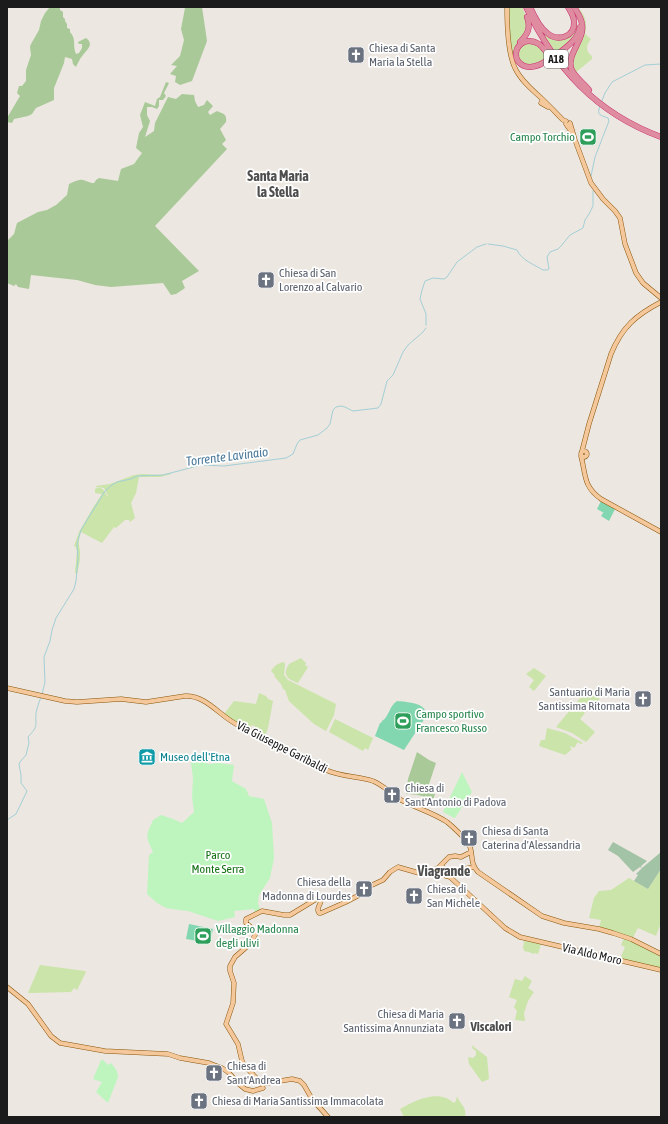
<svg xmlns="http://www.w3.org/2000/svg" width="668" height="1124" viewBox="0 0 668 1124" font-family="'Asap Condensed',sans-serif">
  <rect width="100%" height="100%" fill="#ece7e0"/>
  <!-- grass -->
  <path fill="#cae4a9" d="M509,7H522L527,19L529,27L515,47L514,51V57L512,59L510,47Z
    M577,7C585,14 588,23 585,34L591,39C586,45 585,51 592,56V59L575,73L572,61L582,34Z
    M576,18C582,34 567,43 556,53L541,30L546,34L567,36Z
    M525,42L537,44L550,57L541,63L525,65L517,56L521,45Z
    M171,473V474L160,477H139L136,493L131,503L135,518L130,522L129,520H125L116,528L114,527L102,543L81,532C76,545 81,546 80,557C80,563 78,568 77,574L75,573L77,550L76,549V547L74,546L79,532L94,506L102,494L95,493V489C101,485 105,491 107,496H108L104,488L96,487V486L110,484L134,475L143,474L160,475Z
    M301,658L306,663L305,665L308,667L298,683C287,679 282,675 289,664Z
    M284,662L285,664L284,675L288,680L336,704L334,715L326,731L314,724L291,703L289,701L285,690L283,689L281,684L274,676L275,675L271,671C274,666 278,663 284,662Z
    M534,668L546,676L534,691L529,687L534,680L526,674Z
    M587,690L600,698L596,703C588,705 588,701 581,709L585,713L580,719L595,732L586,742L572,733L556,727Z
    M259,693L266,696L268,699L273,701L268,728L265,736L263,734H260L262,730L252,725L250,729L235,723L224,714L234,701L256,704Z
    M335,719L373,738L368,750L365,748L363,751L329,732Z
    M547,728L565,733L583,743L581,744L578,742L574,748L571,746L570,748L572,749L565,755L539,746L541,740H545Z
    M661,869V923L656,936L638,928L632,939L599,928L601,920L589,918L594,898L599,891L611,890L629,878L648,889Z
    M624,938L661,955V969L620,959L625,947L621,945Z
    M524,941L541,944L538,954L535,953L534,954L529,952L524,951V949H523Z
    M40,965L85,971L86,972L77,990L74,988L71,992L28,993L39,967Z
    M525,976L532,981L528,988L534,992L528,1001L524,1013L525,1021L515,1020L517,1011L514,1007L517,1000L509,997L515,979L522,981Z
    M473,1045L474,1047L487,1057L489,1079L482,1082L469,1064L468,1057L473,1058L476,1055V1051L472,1048Z
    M457,1096C460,1105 467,1106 465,1117H404L400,1109C412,1102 432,1092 446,1098C449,1099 451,1101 454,1103L456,1101Z"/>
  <!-- forest -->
  <path fill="#a9c998" d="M50,7H60V10L63,12V17L65,19V21L67,24V28L70,29V32C77,40 72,45 76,54L79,53L82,48V44H79L78,42L86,38C94,44 88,49 83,55C80,58 78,63 76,67L73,64L72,59L65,57L64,63L54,88V100L36,108L32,114L28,116L14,119L12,123L7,122V118L20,96L17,93L19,86H22L26,81V70L31,55L30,47L31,44L39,30L41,21L45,13Z
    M189,7H202L207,41L192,81L180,85L175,82L176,76L170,74L177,66L171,65L180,56L184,40L181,29L185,8Z
    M166,82L169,83L164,93L166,96L163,100H159V106L157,109L152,107H147V115L150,121L145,137L154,131L155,123L168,97L176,99L182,94L194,95L195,101L198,107L204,105L207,100L213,106L208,112L210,115L217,111C224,114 227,114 226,122L220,129L226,140L222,144L227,149L155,226L199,271L182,281L185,288L176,294L171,295L163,283L111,287L95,285L77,280L31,275L29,289L18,287L16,284L14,286L7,283V241L14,234L17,223L38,212L47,210L56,205L67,195L69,184C74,182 78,179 83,180C88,181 89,183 94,183L96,180L99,178L118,181L121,169L134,164L142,153L136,148L139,133L143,127L140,115L145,102L155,106L157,99L160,97Z
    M417,752L429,760L436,763L427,790L435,794L433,800C424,796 416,794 406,794L408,779Z"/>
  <!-- cemetery -->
  <path fill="#a3c3a6" d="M613,842L647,861L641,866L642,868L661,852V869L648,889L634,881L638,875L636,874L642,868L640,867L633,872L618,856L608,850Z"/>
  <!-- park -->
  <path fill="#bef5bf" d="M193,758L209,764L218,763L234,765L232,781L246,789L249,796L264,799L272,823L274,858L270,878L259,895L258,903L260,910L255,913L254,909L234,911L235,917L218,921L188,911L179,910L166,908L157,903L147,894L149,855L153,852C145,835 146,836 153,820L161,815L173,819L182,823L194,812L192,797L193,778L191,763Z
    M462,772L472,792L455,818H454L443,812Z
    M101,1060H103L108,1065L111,1063C115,1068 118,1071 118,1077L108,1103L96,1092L102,1082L93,1079Z"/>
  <!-- pitch -->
  <path fill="#82d7b0" d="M601,501L615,509L609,521L601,516L603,513H604L597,509Z
    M397,701C407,702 431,703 425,718L404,750L375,736L380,723H381L382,721C389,717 389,706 397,701Z
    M189,924L213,929L210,943L186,939Z"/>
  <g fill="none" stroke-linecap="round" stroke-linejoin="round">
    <!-- stream -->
    <path stroke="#a3cfd7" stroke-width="1" d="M601,103L605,93L612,82L645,65L661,64
      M591,176L595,157L609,121L608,118C601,115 596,116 600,106
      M488,244L503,246L517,250C521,260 535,265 543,270H547L549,269L547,257L550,252L558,249L561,246L570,235L583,228L585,220L589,214L593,206V191
      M426,325V314L420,299L422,290L425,281L433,278L444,279L447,277L457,262L477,247L486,244
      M42,694L45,682L44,657L50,641L52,630L56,618L74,589L76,581L78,559L77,544L81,530L105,491L112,485L117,482L131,479L137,476L163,475L201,465L224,466L286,458L293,454L297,444L300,440L318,435L327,428L330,424L333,410L336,407L341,406L345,407L353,411L378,408L381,404L387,381L393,375L403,352L408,345L423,332L426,328
      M7,820L16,814L27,791L21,783V775L19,764L20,762L26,755L29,743L28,737C39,725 35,727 36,713C37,708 39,702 41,697"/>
    <defs>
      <path id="major" d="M507,7C507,23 508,54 515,68C520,79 530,88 539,96C548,104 555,112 563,120L566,121
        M544,101H542L541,103L548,107
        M570,123L575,140L591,183L603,199L615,211L620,218L625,244L636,273L643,283L661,298
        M566,124L571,131
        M582,451L589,424L611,354C622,327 636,315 661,302
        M581 454a3 3 0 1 1 6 0a3 3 0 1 1-6 0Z
        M581,456C586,475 583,486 601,499L661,532
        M7,688L65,701L77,702L121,699L146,702L185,696C207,695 221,718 240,726C270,739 296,758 326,770C341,777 358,776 373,781C383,785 392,794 401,800C416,808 434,813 447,822C452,826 466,839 469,844C474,855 469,862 478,872L542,916L564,923L599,929L613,933L631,939L661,954
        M441,865L448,874L450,877
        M438,868L446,876L450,877L505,928L520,937L661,970
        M450,877L459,870L474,867
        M7,987L28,1004L51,1036L60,1043L105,1051L168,1054L180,1058L209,1063L222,1068L228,1072L239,1084L245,1089L253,1091L263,1088
        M262,1084L244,1065L242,1061L238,1044L226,1024L233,1003L234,983L230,971V966L235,957L251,943L255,935L254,930L246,923V919L262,911L284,915H290L318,898L321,899C322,904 315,908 319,913H321L346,902L363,893L370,886L383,880L390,872L398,867L419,873L429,872L438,868L449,857L455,856L461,857L471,852
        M262,1084L292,1079L300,1081L304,1085L312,1099L328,1117"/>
      <path id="highway" d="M526,7C555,68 596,113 661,137
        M530,7C534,16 539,27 547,33C558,42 575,37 574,22C574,16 571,12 568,7
        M574,7C577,12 581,17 582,24C585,39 567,54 571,68C574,77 584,83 589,90
        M520,42C528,34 531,28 527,17
        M559,53C568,46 578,39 580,27
        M549,59C520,81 506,51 524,42C529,40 534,41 539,44C543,47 546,52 550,56"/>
    </defs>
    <!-- major casing -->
    <use href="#major" stroke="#885509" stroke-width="5"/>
    <!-- highway casing -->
    <use href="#highway" stroke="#c92e6e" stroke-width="6"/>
    <!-- major -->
    <use href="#major" stroke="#f5c89c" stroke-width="4"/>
    <!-- highway -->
    <use href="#highway" stroke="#df8ca1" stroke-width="5"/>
    <defs>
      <path id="highway-bridge" d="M550,60L559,53"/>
    </defs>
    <!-- highway-bridge casing -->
    <use href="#highway-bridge" stroke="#c92e6e" stroke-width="6" stroke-linecap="butt"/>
    <!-- highway-bridge -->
    <use href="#highway-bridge" stroke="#df8ca1" stroke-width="5"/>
  </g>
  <!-- icons -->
  <defs>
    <symbol id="church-square" viewBox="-11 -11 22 22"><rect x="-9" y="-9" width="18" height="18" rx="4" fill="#6b7280" stroke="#fff"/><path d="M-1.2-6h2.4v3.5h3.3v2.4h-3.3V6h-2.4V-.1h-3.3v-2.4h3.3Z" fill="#fff"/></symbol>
    <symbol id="stadium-square" viewBox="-11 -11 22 22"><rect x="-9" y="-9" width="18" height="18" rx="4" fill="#2e9e5b" stroke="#fff"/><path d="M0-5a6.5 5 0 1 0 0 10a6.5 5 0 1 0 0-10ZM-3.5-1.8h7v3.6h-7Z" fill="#fff"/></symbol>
    <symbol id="museum-square" viewBox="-11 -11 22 22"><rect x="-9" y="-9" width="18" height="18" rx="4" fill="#0f9aa8" stroke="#fff"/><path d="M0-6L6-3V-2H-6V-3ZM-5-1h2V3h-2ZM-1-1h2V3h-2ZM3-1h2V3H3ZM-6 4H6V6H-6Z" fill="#fff"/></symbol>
  </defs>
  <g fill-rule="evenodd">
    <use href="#church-square" x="346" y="45" width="20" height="20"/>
    <use href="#stadium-square" x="578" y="127" width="20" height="20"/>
    <use href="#church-square" x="256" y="270" width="20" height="20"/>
    <use href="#church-square" x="633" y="689" width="20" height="20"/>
    <use href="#stadium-square" x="393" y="711" width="20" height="20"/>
    <use href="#museum-square" x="137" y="747" width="20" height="20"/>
    <use href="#church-square" x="382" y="785" width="20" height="20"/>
    <use href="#church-square" x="459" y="828" width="20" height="20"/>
    <use href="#church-square" x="354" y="879" width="20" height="20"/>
    <use href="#church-square" x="404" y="886" width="20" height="20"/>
    <use href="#stadium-square" x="193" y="926" width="20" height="20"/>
    <use href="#church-square" x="447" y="1011" width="20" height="20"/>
    <use href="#church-square" x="204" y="1063" width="20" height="20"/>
    <use href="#church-square" x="189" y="1091" width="20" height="20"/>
  </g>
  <g text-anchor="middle" stroke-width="3.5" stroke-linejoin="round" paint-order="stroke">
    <!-- shield labels -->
    <rect fill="#fff" stroke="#5f5f5f" stroke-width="1" x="544" y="50" width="24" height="18" rx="3"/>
    <g font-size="11" font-weight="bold" fill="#1b1b1b">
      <text x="556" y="63">A18</text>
    </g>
    <!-- worship labels -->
    <g font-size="12" fill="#5b616d" stroke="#fff" text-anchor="start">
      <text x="369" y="52">Chiesa di Santa<tspan x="369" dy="14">Maria la Stella</tspan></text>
      <text x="279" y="277">Chiesa di San<tspan x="279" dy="14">Lorenzo al Calvario</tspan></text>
      <text x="630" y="696" text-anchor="end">Santuario di Maria<tspan x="630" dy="14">Santissima Ritornata</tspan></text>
      <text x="405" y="792">Chiesa di<tspan x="405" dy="14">Sant'Antonio di Padova</tspan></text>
      <text x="482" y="835">Chiesa di Santa<tspan x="482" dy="14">Caterina d'Alessandria</tspan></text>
      <text x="351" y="886" text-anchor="end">Chiesa della<tspan x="351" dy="14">Madonna di Lourdes</tspan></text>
      <text x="427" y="893">Chiesa di<tspan x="427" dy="14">San Michele</tspan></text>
      <text x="444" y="1018" text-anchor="end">Chiesa di Maria<tspan x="444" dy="14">Santissima Annunziata</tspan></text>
      <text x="227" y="1070">Chiesa di<tspan x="227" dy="14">Sant'Andrea</tspan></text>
      <text x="212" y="1105">Chiesa di Maria Santissima Immacolata</text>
    </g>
    <!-- leisure labels -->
    <g font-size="12" fill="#27864d" stroke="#fff" text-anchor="start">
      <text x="575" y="141" text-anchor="end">Campo Torchio</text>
      <text x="416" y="718">Campo sportivo<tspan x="416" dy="14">Francesco Russo</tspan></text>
      <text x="216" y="933">Villaggio Madonna<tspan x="216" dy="14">degli ulivi</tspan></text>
    </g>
    <!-- street labels -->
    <g font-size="12" fill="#1b1b1b" stroke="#fff">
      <text transform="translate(282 747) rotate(27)" y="4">Via Giuseppe Garibaldi</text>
      <text transform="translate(592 954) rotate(13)" y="4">Via Aldo Moro</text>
    </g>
    <!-- culture labels -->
    <g font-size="12" fill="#0d838f" stroke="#fff" text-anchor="start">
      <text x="160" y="761">Museo dell'Etna</text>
    </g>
    <!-- park labels -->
    <g font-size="12" fill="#126f13" stroke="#fff">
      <text x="218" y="859">Parco<tspan x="218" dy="14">Monte Serra</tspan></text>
    </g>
    <!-- water labels -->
    <g font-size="13" font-style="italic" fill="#4b7a9c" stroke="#fff">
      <text transform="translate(227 456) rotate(-7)" y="5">Torrente Lavinaio</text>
    </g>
    <!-- neighbourhood labels -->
    <g font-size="13" font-weight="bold" fill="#4e4e4e" stroke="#fff">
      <text x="491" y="1031">Viscalori</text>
    </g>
    <!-- quarter labels -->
    <g font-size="14" font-weight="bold" fill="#4e4e4e" stroke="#fff">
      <text x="278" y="181">Santa Maria<tspan x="278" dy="16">la Stella</tspan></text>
      <text x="444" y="876">Viagrande</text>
    </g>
  </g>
  <!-- border -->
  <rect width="668" height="1124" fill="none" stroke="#1b1b1b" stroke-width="16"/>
</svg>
